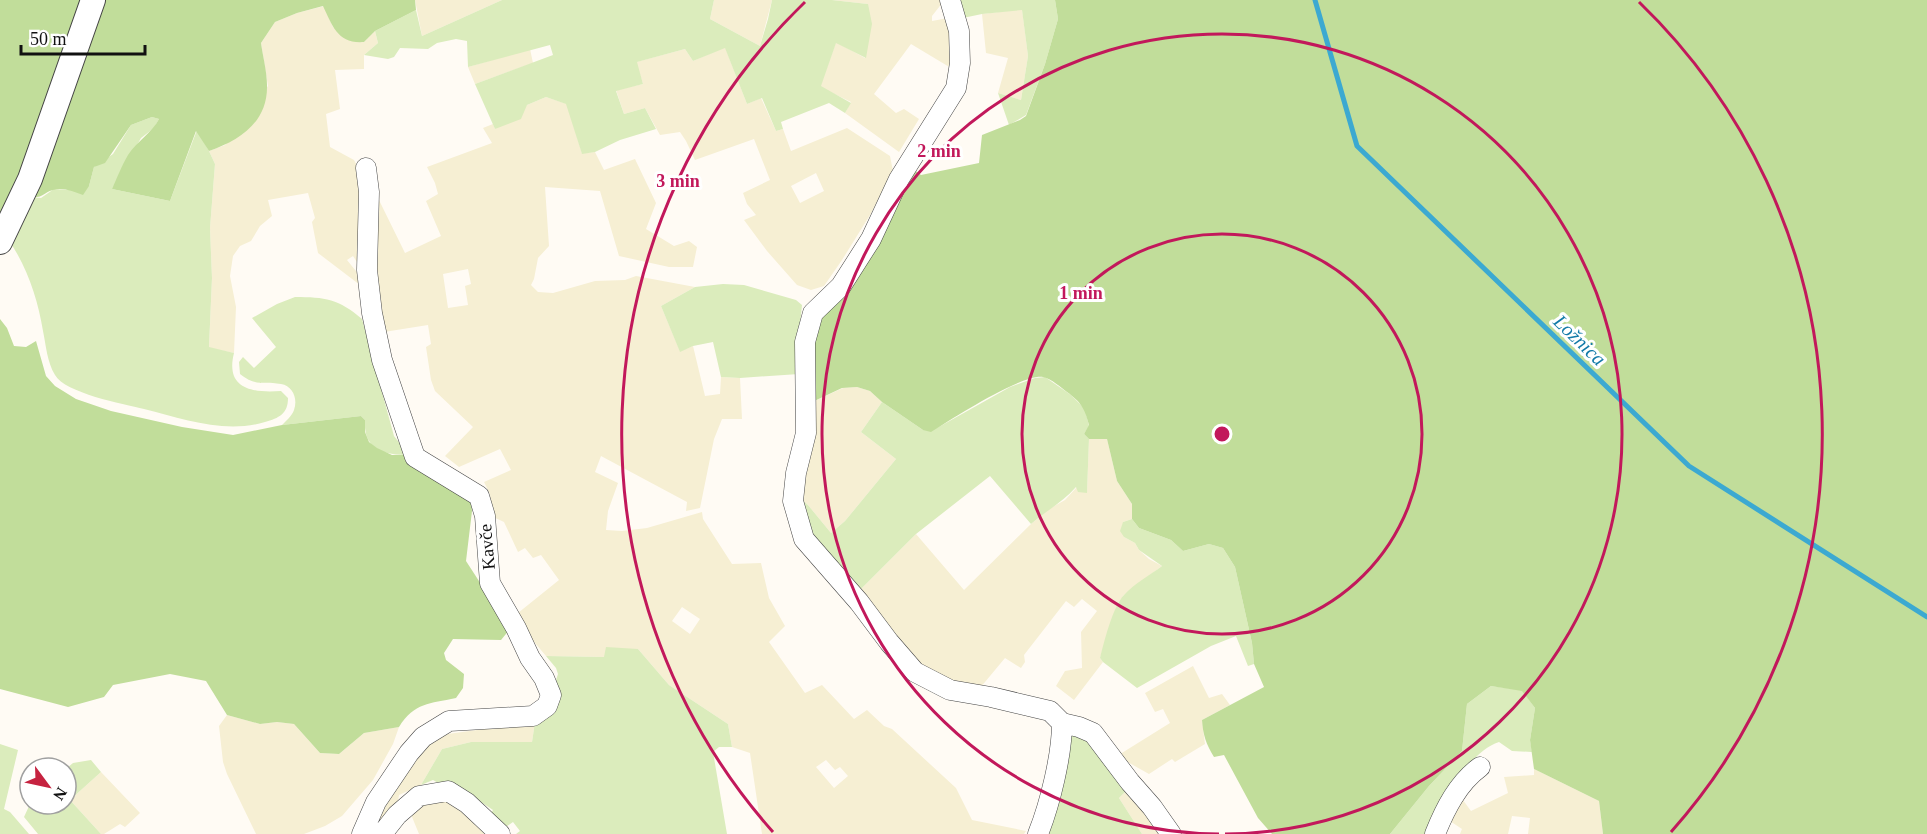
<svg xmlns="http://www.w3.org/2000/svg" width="1927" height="834" viewBox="0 0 1927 834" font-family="'Times New Roman',serif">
  <rect width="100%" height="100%" fill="#fffbf4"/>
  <!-- farmland -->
  <path fill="#f6efd3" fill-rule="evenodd" d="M415,0H502L422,36Z
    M714,0H772L760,46L710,19Z
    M832,0H943V2L932,16V21L948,18L952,47L951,68L911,44L874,94L896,113L904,109L919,119L899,152L845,113L851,102L820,87L836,42L865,58L868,4Z
    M324,6L333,27L364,42L375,31L378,43L364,55V69L335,70L340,109L326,114L330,147L354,160L362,175L359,265L353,256L347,260L364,281L360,285L318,253L312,222L315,218L308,193L268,200L272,216L260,226L251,241L240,246L233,256L230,276L236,307L234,353L209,348L212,278L210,228L215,164L209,151L225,145L268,86L261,43L275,22L297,13Z
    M1022,9L1028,56L1021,100L998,93L1008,58L986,53L982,14Z
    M725,47L747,104L761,98L776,131L783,129L791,151L847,128L890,156L893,171L870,215L842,260L824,286L811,290L797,285L767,251L744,220L756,215L747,204L743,193L770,180L754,139L695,160L686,141L680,132L660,135L645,108L624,114L616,90L643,84L636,62L685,49L693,61ZM816,173L824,191L800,203L791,186Z
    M530,49L533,63L475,84L468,67Z
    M546,97L567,104L582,153L595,152L604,170L635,159L656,203L646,229L674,246L689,241L697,247L693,267H669L619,256L600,191L545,187L549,246L538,258L534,279L531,285L538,292L553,293L595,281L625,280L636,276L695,287L661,306L680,351L693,346L705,396L720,394L721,377L740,378L742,419H722L714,439L700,508L686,511L687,502L601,456L595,472L618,483L608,511L606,530L622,531L647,528L702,512L703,519L732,564L761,563L769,598L785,626L769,642L805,693L822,685L854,719L867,710L884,726L892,729L956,788L972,820L1026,831L1024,834H762L750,753L732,747L728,724L669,685L638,649L605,657L546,656L513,617L559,580L541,555L533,558L525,548L518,552L504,522L491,516L490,494L484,482L511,470L500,449L459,467L445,456L473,427L435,391L431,380L426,347L431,344L428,325L384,332L380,294L373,263L377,196L405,253L441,236L426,201L438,194L435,183L427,167L492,143L483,128L493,124L495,129L527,105ZM468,269L471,284L465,286L468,305L448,308L443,274ZM682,607L700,619L690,634L672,621ZM826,760L835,770L840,767L848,776L834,788L816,767Z
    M857,387L870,391L882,402L861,432L896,459L845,521L831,533L808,505L798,497L810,403L843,388Z
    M1089,439H1107L1117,481L1132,504V519L1123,522L1124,537L1135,543L1139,550L1149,559L1162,566L1124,595L1118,603L1100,658L1103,662L1074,700L1056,686L1065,671L1082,668L1081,632L1097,611L1082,599L1074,607L1066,601L1024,655L1025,662L1021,668L1005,658L980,688L926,673L859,591L916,534L964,590L1031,524L1049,509L1065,500L1077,487L1087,492Z
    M1193,666L1209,698L1222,694L1230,705L1202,720L1205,744L1175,762L1172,759L1149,774L1117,756L1170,723L1163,709L1155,712L1145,693Z
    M227,715L260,724L277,722L294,724L320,753L339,754L364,733L399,727L393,744L373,780L342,816L325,826L304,834H256L227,774L223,762L219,726Z
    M535,722L532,742H471L442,749L421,785L399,795L397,807L375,823L404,775L433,736Z
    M1534,769L1599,801L1603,834H1528L1530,818L1512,816L1508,834H1460L1462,829L1447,819L1460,796L1471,811L1508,793L1504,777L1534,775Z
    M101,772L140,813L125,827L120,824L104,834H101L70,800Z
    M1127,790L1160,834H1142L1119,798Z
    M426,800L456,801L491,834H419L410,812Z"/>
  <!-- green -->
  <path fill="#dbecbc" d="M502,0H714L710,19L760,46L768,19L772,0H832L868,4L872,24L866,58L836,43L821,86L851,103L845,113L829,103L781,122L783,129L776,131L762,98L747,104L725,48L693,61L685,49L637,62L643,84L616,91L624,114L645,108L656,129L620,140L595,152L582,154L566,104L546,97L527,105L521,119L495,129L475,84L553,55L550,45L468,67L467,41L456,39L437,43L428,49L400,48L394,57L388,59L364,55L378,43L375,31L416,10L422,36Z
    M955,0H1055L1058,19L1045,64L1026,115L1009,125L998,93L1021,100L1028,56L1022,10L982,14L958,19Z
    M152,117L159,119L154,128L141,138L112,189L170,201L197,130L209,151L215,164L210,228L212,278L209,347L234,353C225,389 252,393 281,391L288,398C288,414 279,418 265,422C225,434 183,419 144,409C123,404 65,393 55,375C47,362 46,345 43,331C38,300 27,266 9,241L30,197L41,198L54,189L69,190L89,186L94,167L113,154L131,125Z
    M723,284L744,285L796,300L802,305L798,345L799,374L740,378L721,377L713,342L693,346L680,352L661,306L695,287Z
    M295,297C325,297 339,299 362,319L394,436L409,455C383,455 363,449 365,420L361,416L282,425C286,421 292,416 294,410C298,399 293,386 281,384C263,381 256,387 240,374L239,362L243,357L254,368L276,347L252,318L277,304Z
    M1045,377L1071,395L1085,409L1089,426L1084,434L1089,439L1087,493L1078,492L1076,487C1063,502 1046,511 1031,524L990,476L916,534L859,591L808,532L798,497L808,505L831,533L845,521L896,459L861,432L882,402L923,430L937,428L1010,387L1035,378Z
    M1132,519L1139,528L1171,540L1183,551L1209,544L1223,548L1235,567L1252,643L1254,664L1248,666L1236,636L1211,646L1137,688L1103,662L1100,658C1104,642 1113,606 1124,595C1134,584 1150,575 1162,566L1139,550L1135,543L1124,537L1120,531L1123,522Z
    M606,647L638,649L669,685L728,724L732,747H719L713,752L727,834H516L520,831L513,822L503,829L490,815L493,810L463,790L440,784L433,780L421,785L442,749L471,742H532L535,722L554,713L560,692L556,680L558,674L556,668L546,656L604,657Z
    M1491,686L1522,690L1535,708L1530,740L1532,752L1512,751L1499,742C1466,753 1442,806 1426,834H1390L1429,786L1462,751L1467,704Z
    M1068,735H1084L1127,790L1119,798L1142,834H1041Z
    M0,744L18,750L4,809L10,812L29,834H0Z
    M91,760L101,772L70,800L101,834H38L24,817L30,804H66V768H55H67L73,763Z"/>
  <!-- forest -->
  <path fill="#c1dd9a" d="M0,0H85L21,171L0,219Z
    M102,0H415L416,10L375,31L364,42C338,44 333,27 323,6L297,13L275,22L261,43C263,57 267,72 267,85C268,122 240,140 209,151L196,131L170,201L112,189C117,178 122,165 128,155C137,141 152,133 159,119L152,117L131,125L105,163L94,167L89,186L83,195C74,192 63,187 53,190C42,193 45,198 30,197Z
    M1055,0H1927V834H1603L1599,801L1534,769L1530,740L1535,708L1522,691L1491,686L1467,704L1462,751L1429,786L1390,834H1272L1258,818L1224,755L1214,757C1206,744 1203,735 1202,720L1264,687L1254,664L1252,643L1235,567L1223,548L1209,544L1183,551L1171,540L1139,528L1132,519V504L1117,481L1107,439H1089L1084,434L1089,425C1085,409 1081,402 1067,392C1060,387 1052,379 1043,377C1021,374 952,419 931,432L923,430L882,402L870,391L857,387L842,388L810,403L811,334L908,165L921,175L979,163L982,135L1020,120L1026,116L1045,64L1058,19Z
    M0,319L7,328L14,346L26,347L36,341L46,376L55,386L76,399L111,411L182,427L233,435L282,425L361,416L365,420V432L369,442L377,448L392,455H409L471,495L472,511L466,561L510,629L501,640L453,639L444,653L446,660L464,674L463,688L456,698C429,704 415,702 399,727L364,733L339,754L320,753L294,724L277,722L260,724L227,715L206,681L170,674L113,685L104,697L68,707L0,689Z"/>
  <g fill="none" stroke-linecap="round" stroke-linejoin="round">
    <!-- stream -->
    <path stroke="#3ca9d1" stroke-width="5" d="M1315,0L1357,146L1689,466L1927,617"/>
    <defs>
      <path id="minor" d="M950,0L959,31L960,63L956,88L899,179L871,239L841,286L813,313L805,342L806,433L796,473L793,501L804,539L859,602L889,642L915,672L950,690L991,697L1050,711L1062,723C1062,755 1050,804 1038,834
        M1062,723L1079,727L1093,733L1130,782L1152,807L1171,834
        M362,834L376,802L409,753L423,737L449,721L533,716L547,706L551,695L544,678L530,658L516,628L490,583L485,516L479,496L415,457L382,360L372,313L367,270L369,192L366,168
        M382,834L397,815L419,796L448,791L467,803L500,834
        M1435,834C1445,809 1458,783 1480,767"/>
      <path id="tertiary" d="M0,242L30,179L93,0"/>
    </defs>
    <!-- minor casing -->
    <use href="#minor" stroke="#444" stroke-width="21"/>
    <!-- tertiary casing -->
    <use href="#tertiary" stroke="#444" stroke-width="26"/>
    <!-- minor -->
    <use href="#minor" stroke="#fff" stroke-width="20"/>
    <!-- tertiary -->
    <use href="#tertiary" stroke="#fff" stroke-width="24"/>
  </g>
  <!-- distance rings -->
  <g fill="none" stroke="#c2185b" stroke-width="3">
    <circle cx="1222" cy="434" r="200"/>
    <path d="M1219 834A400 400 0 1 1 1225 834"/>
    <path d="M773 832A600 600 0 0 1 805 2M1639 2A600 600 0 0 1 1671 832"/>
  </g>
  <g text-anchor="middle" stroke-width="6" stroke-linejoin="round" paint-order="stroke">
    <!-- street labels -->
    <g font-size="18" fill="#111" stroke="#fff">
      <text transform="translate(487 547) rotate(-95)" y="6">Kavče</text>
    </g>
    <!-- water labels -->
    <g font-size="20" font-style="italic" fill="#147ba8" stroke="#fff">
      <text transform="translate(1580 340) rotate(44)" y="7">Ložnica</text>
    </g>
  </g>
  <circle cx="1222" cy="434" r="9" fill="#c2185b" stroke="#fff" stroke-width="3"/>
  <g font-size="18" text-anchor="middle" font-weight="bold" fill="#c2185b" stroke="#fff" stroke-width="6" stroke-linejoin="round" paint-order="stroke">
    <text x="939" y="157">2 min</text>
    <text x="678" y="187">3 min</text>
    <text x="1081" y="299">1 min</text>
  </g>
  <!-- north arrow -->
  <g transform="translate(48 786) rotate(123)"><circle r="28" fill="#ffffff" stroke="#a0a0a0" stroke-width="1.5"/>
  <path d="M0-4.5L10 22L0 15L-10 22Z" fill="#c62340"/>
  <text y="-9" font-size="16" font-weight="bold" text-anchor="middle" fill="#111111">N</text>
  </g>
  <!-- scale -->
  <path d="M21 45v9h124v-9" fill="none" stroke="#111111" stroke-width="3"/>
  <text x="30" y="45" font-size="18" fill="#111111" stroke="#ffffff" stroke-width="4.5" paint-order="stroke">50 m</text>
</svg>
